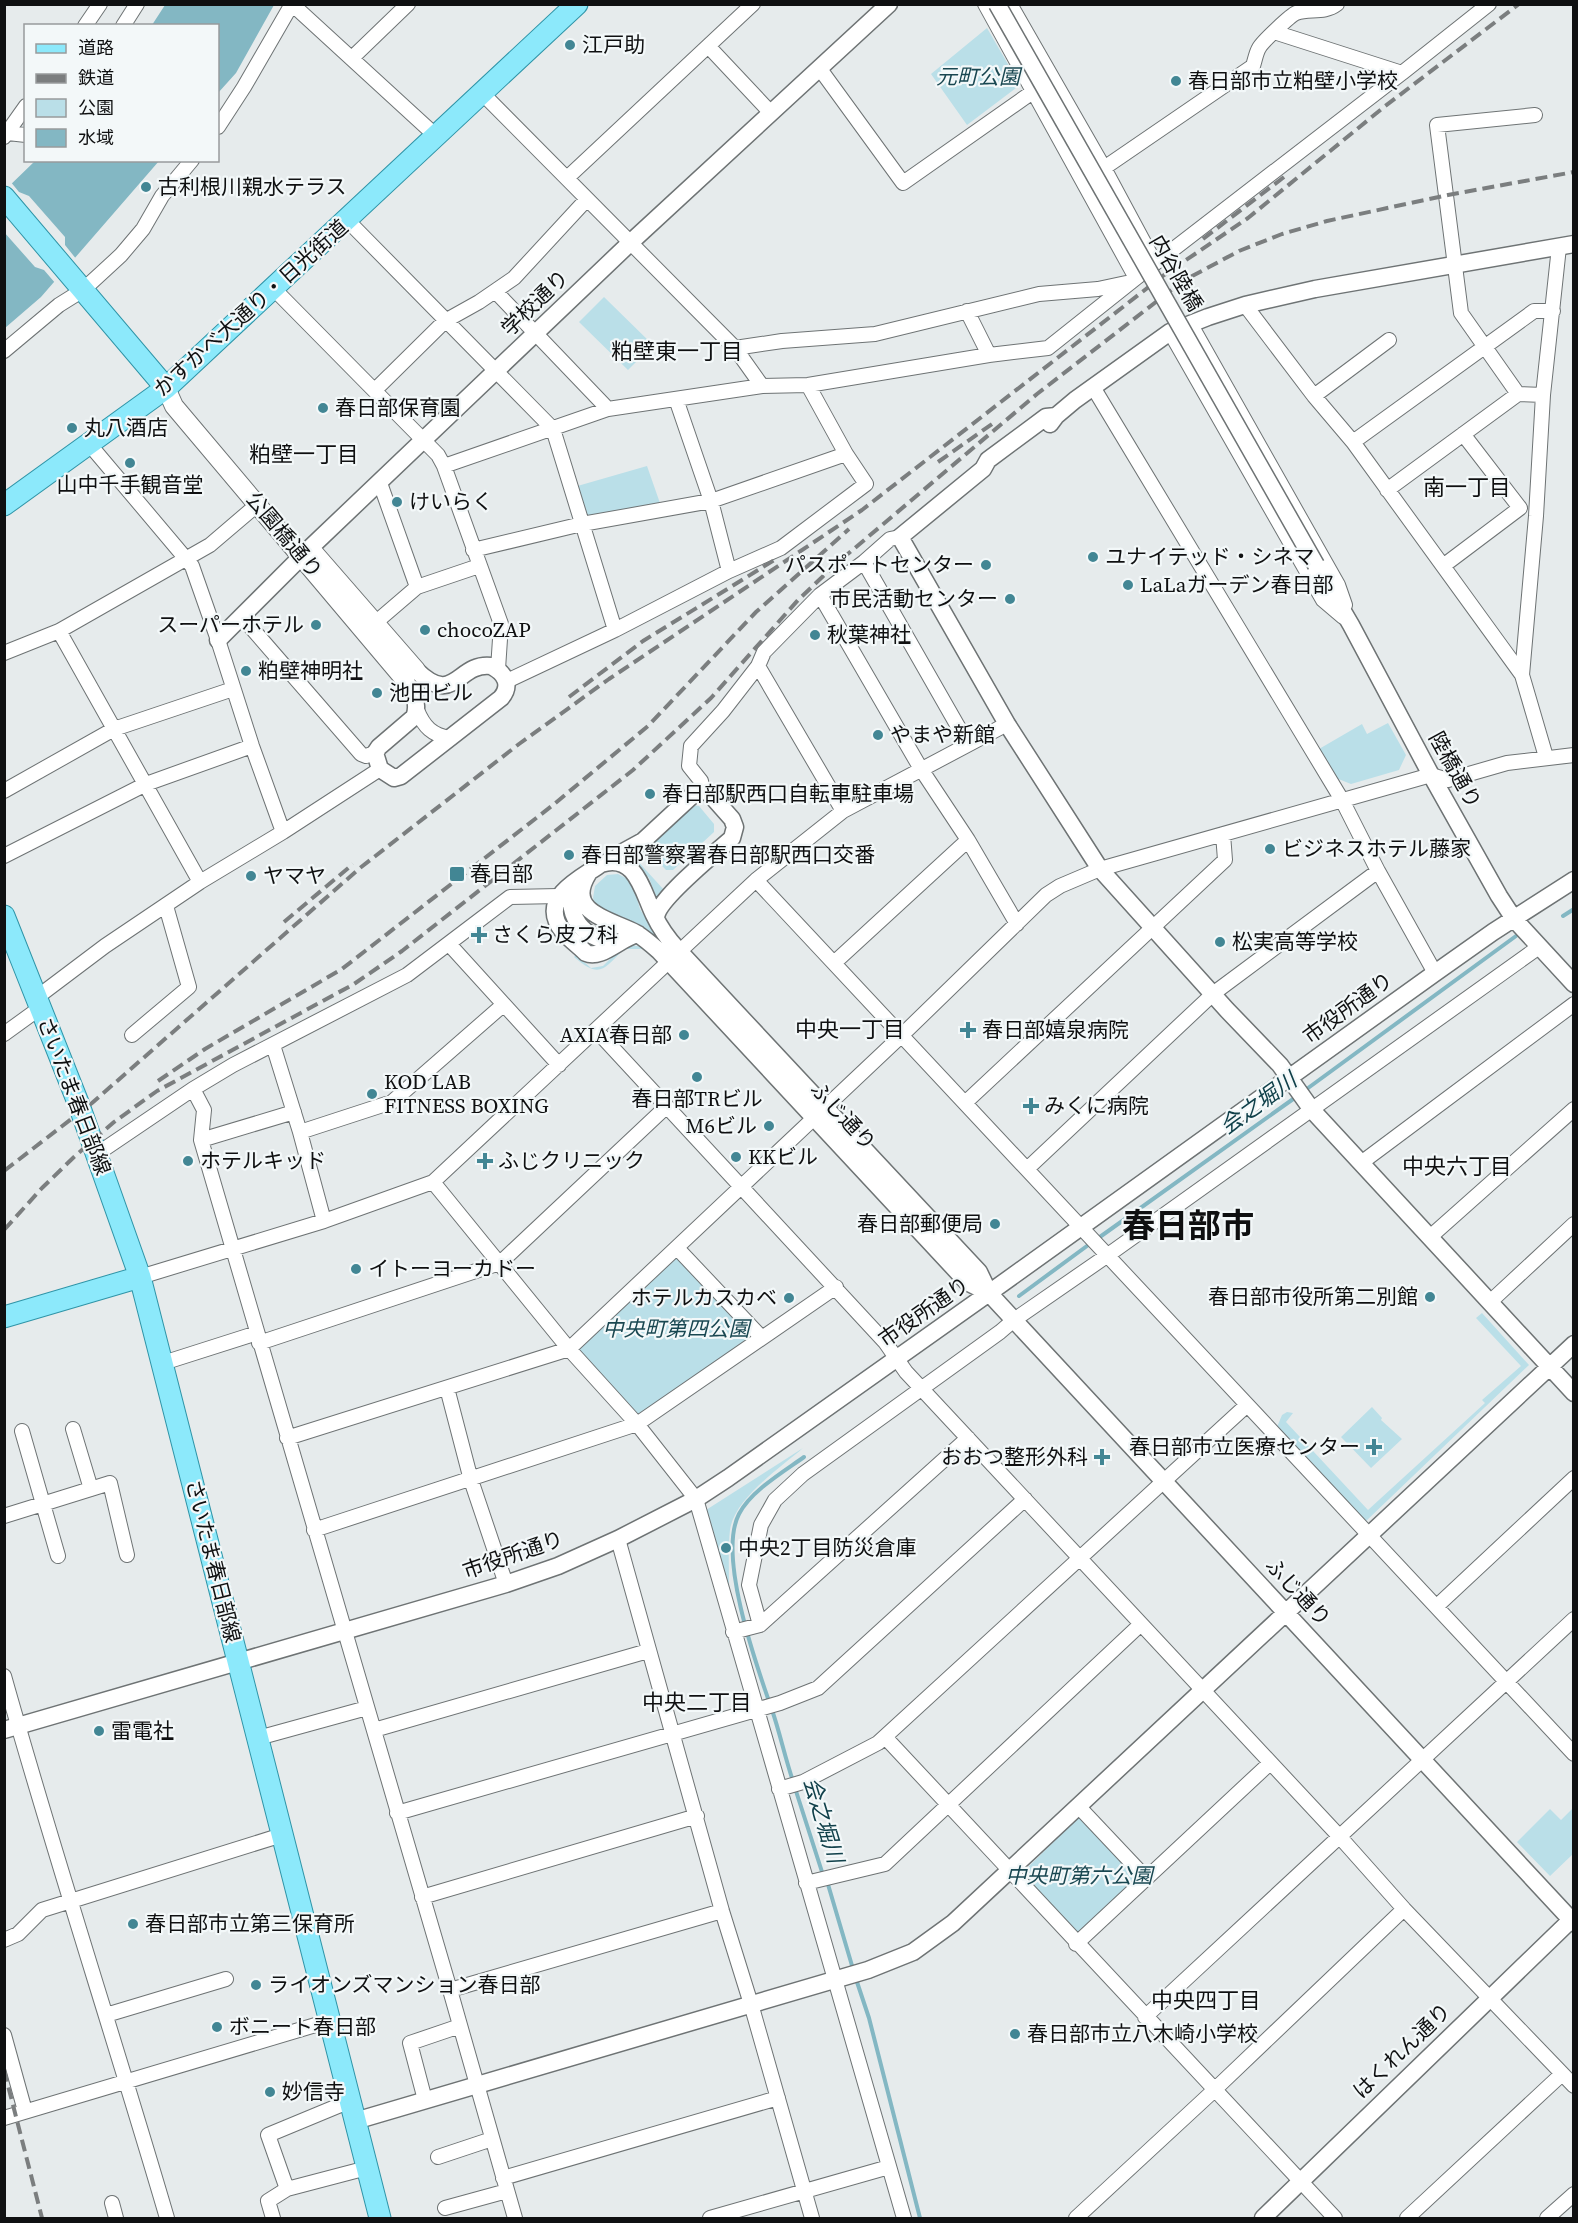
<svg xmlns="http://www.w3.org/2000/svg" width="1578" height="2223" viewBox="0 0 1578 2223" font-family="'Source Serif 4','Noto Sans JP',serif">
  <rect width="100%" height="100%" fill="#e6ebec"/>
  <!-- green -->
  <path fill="#badfe8" d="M987,28L1020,85L967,125L931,74Z
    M604,297L653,345L628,370L579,322Z
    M647,466L661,506L583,521L574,487Z
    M1388,723L1406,755L1399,770L1351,784L1336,778L1319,749L1362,724L1367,734Z
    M692,805L699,806L714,824V832L673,870H666L648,851V845Z
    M633,856L665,891L657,899L649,878L630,858Z
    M618,874L632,881L640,909L659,939L596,906L593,898L595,886L607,875Z
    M631,945L643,947L649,951L647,952L642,949H624C603,970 600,979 574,957L576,955L591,968L603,966L623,946Z
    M679,1254L758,1338L640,1416L576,1348Z
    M1482,1313L1529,1365L1365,1522L1277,1427L1282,1415L1287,1412L1293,1413L1286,1422L1368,1510L1485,1403L1482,1400L1521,1366L1476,1318Z
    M1372,1407L1382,1418L1381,1420L1402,1439L1371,1468L1341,1437Z
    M803,1448C780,1468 734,1499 730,1530C728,1548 729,1568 729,1586L706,1510Z
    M1573,1808V1854L1550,1876L1517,1842L1550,1809L1561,1820Z
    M1080,1816L1137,1879L1077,1934L1022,1873Z"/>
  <!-- water -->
  <path fill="#83b7c3" d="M165,5V4L274,5L236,73L218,93V26L152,25Z
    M35,161H159L41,297L5,328L4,191Z"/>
  <!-- pier -->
  <path fill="#e6ebec" d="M10,181L19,192L29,196L65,237V245L77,260L56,284L44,270L35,267L4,232V186Z"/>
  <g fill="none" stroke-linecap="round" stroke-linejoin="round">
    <!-- stream -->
    <path stroke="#83b7c3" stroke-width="4" d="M1563,916L1574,909
      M1304,1091L1516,936
      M1097,1239L1296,1097
      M1019,1296L1091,1243
      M793,1781C785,1758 780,1733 772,1710C757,1667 717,1556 739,1514C751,1491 783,1472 804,1457
      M795,1788L823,1875
      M827,1881L853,1969
      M856,1979L869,2018L920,2218"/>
    <defs>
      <path id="minor" d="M292,4L436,136
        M985,4L1136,278
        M1010,4L1104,168L1155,263
        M85,26L100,4
        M123,26L137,4
        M1274,32L1402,73L1489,4
        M709,47L771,113
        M352,58L408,4
        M820,69L903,183L1034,91
        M482,93L735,348L762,386
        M218,127L244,87L292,4
        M8,133L26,135
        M4,137L26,106
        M1104,168L1253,66C1255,60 1256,53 1259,48C1262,42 1291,15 1296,13C1309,8 1324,14 1337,4
        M567,178L753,4
        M347,220L553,429L615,630
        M274,289L438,455L444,466L501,624L498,669
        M495,291L608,409
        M1245,305L1314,396L1353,442L1522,675L1546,757
        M967,311L989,355
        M1191,325L1338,585L1345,605
        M1170,332L1323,600L1343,617
        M735,348L782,341L875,334L1039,294L1098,289L1126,283
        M4,351L59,305L83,290L121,255L143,229L162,196L192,160
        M1093,387L1342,800L1378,871L1435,973
        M375,390L445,321L479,302L514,278L587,199
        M1518,394L1461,313L1437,125L1535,115
        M1314,396L1389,340
        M676,399L711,501L729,571
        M1353,442L1534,311H1553
        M90,445L192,566L218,640L252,746L283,832
        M444,466L608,409L762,386L808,385L989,355L1048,348L1136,278L1402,73
        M380,483L417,587
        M1387,490L1518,394L1543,395
        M473,550L582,524L711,501L846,454
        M864,562L968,744
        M1443,566L1520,508L1463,434
        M820,595L921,769L968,840L1017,924
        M242,617L361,754L366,756L375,753
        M375,623L417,587L479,566
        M59,631L200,882
        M4,653L59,631L210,545L258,504
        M758,666L843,811
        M1522,675L1536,516L1543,395L1559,247
        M507,681L615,630L729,571L781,548L866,484L846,454L808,385
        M417,710C424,727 432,735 450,738
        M4,791L114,729L233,689
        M703,791L701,781L689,766L691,746L723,711L758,666L764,652L820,595L864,562L890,539L900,537
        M4,856L146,784L252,746
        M756,880L1574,1754
        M449,944L559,1065
        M834,963L968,840
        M36,998L105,946L200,882L283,832L380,769
        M596,1030L885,1342L906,1372L1339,1836L1404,1909L1574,2086
        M4,1034L40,1008
        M132,1035L189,987L166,906
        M273,1045L300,1132L324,1221
        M193,1089L204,1110L201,1140L450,1990L515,2218
        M966,1102L1225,860L1223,834
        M300,1132L392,1102L503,1005
        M201,1140L294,1112
        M97,1154L193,1089L233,1065L407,975L510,897L559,896
        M1361,1163L1574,1004
        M1027,1169L1214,993L1378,871
        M433,1182L569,1349L637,1424L696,1499L904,2218
        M1430,1237L1574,1109
        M677,1248L762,1338
        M140,1277L324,1221L433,1182L756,880L843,811L1007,724
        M1490,1302L1574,1224
        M259,1343L500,1263L666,1107
        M163,1363L257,1333
        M447,1388L471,1480L506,1584
        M73,1429L91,1489
        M22,1431L58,1556
        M287,1438L569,1349L901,1036L1046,895L1060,886L1100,869L1417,779L1431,775L1448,780L1507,763L1574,755
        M4,1516L110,1483L127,1555
        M314,1530L637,1424L836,1287
        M618,1539L722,1911L751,2004L812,2218
        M1437,1606L1574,1478
        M760,1625L749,1585L761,1525L775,1500L803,1474L1000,1332L1014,1320L1108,1255L1539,947
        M733,1632L760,1625L968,1438
        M4,1676C55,1858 114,2037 167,2218
        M374,1730L648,1651
        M885,1737L1335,2218
        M258,1738L367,1708
        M779,1789L803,1782L878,1743L1247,1405
        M1079,1807L1146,1878
        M397,1813L780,1703L818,1688L1025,1499
        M806,1883L885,1864L1141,1624
        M422,1897L697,1816
        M4,1940L18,1934L42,1910L282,1835
        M1076,1944L1270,1763
        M450,1990L722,1911
        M106,2015L226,1979
        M1145,2017L1574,1619
        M4,2035L25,2111
        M425,2100L410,2043L460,2026
        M4,2118L329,2021
        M438,2157L492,2139
        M503,2178L778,2098
        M287,2189L268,2135L350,2101
        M112,2203L116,2218
        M445,2208L507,2191
        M273,2218L268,2201L287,2189L367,2168
        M710,2218L889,2167
        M1076,2218L1209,2095L1404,1909
        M1407,2218L1562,2074
        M1547,2218L1574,2194"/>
      <path id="tertiary" d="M1056,416L1046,417L988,460L983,469L900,537L1007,724L1100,869L1227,1010L1280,1065L1312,1110L1574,1393
        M1050,424L1056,416L1075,400L1170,332L1208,317L1245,305L1315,289L1574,244
        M1316,565L1351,625L1431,775L1499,896L1514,919L1574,984
        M218,640L310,548L631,242L889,4
        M405,680C412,691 420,703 414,717L379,747L375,753L380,769L394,778L401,776L501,698C512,685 505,673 491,666C457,662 455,708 416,670
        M616,862L621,853L643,841L696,792L703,791L709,793L732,819L735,827L732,838C716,853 657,899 656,918
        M588,874C564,913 612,920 636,933C644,938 651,944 659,951L967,1282L989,1293
        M574,883C564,918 583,938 616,943
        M638,934C620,938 601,960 586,953C577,944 562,934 557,922C545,894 583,877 601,864C636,852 643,893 654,915C660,928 668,939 678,950L979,1272L989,1293L1000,1305L1574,1923
        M4,1730L506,1584L558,1566L618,1539L696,1499L728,1478L989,1293L1435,973L1493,932L1574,880
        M355,2121L868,1970L913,1952L953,1923L1574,1344
        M1263,2218L1574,1917"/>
      <path id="secondary" d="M166,388L174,406L405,680
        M315,554L416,670"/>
      <path id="primary" d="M4,197L166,388
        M4,505L166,388L577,4
        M4,916L79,1105L140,1277L380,2218
        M4,1317L140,1277"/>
    </defs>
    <!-- minor casing -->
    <use href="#minor" stroke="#6e7374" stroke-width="16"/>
    <!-- tertiary casing -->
    <use href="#tertiary" stroke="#6e7374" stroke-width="19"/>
    <!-- secondary casing -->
    <use href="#secondary" stroke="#6e7374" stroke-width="20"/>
    <!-- primary casing -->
    <use href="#primary" stroke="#2f94a7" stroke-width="23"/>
    <!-- minor -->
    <use href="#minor" stroke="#fff" stroke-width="14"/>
    <!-- tertiary -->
    <use href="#tertiary" stroke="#fff" stroke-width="16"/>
    <!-- secondary -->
    <use href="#secondary" stroke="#fff" stroke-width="18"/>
    <!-- primary -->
    <use href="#primary" stroke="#8ce9fb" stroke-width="21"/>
    <!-- rail -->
    <path stroke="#7b7e7f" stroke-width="4" stroke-dasharray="12 6" stroke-linecap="butt" d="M1203,239L1284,177
      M938,462L992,424
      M569,697L643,641L776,559
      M284,922L353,864
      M158,1081L205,1049L342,969L553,805L648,726L756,612L849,529
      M4,1171L92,1103L360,868L519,744L609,679L862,510L1164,275L1248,218L1384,107L1519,4
      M4,1230L42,1188L74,1157L114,1122L157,1091L354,984L402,951L633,770L711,698L798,600L836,564L1037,394L1183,281L1239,251L1282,234L1327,221L1448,195L1574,172
      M4,2070L42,2218"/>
    <defs>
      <path id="tertiary-bridge" d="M997,4L1316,565"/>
    </defs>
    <!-- tertiary-bridge casing -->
    <use href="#tertiary-bridge" stroke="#6e7374" stroke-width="19" stroke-linecap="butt"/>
    <!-- tertiary-bridge -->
    <use href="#tertiary-bridge" stroke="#fff" stroke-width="16"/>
  </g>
  <!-- markers -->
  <g fill="#428694" stroke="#f3f8f9" stroke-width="2">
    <circle cx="570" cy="45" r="6"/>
    <circle cx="1176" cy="81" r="6"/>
    <circle cx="146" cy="187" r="6"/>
    <circle cx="323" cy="408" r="6"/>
    <circle cx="72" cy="428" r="6"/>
    <circle cx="130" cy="463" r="6"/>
    <circle cx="397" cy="502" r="6"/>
    <circle cx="1093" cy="557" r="6"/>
    <circle cx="986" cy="565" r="6"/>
    <circle cx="1128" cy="585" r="6"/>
    <circle cx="1010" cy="599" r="6"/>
    <circle cx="316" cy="625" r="6"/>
    <circle cx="425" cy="630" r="6"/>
    <circle cx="815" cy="635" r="6"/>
    <circle cx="246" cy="671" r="6"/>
    <circle cx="377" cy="693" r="6"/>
    <circle cx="878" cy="735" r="6"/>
    <circle cx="650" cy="794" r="6"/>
    <circle cx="1270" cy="849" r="6"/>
    <circle cx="569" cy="855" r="6"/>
    <rect x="449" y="866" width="16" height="16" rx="3"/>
    <circle cx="251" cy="876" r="6"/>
    <path d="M476 926h6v6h6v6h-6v6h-6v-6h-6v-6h6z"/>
    <circle cx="1220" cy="942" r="6"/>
    <path d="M965 1021h6v6h6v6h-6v6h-6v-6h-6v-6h6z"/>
    <circle cx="684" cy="1035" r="6"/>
    <circle cx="697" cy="1077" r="6"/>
    <circle cx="372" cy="1094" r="6"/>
    <path d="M1028 1097h6v6h6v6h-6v6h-6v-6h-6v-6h6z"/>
    <circle cx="769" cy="1126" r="6"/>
    <circle cx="736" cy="1157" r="6"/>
    <circle cx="188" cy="1161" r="6"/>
    <path d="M482 1152h6v6h6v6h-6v6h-6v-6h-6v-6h6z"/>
    <circle cx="995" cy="1224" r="6"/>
    <circle cx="356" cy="1269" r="6"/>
    <circle cx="1430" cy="1297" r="6"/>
    <circle cx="789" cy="1298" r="6"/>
    <path d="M1371 1438h6v6h6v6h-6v6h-6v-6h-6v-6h6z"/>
    <path d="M1099 1448h6v6h6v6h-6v6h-6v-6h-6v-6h6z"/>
    <circle cx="726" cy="1548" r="6"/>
    <circle cx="99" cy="1731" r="6"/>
    <circle cx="133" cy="1924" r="6"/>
    <circle cx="256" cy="1985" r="6"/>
    <circle cx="217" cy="2027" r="6"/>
    <circle cx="1015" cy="2034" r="6"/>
    <circle cx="270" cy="2092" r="6"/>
  </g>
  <g text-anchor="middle" stroke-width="4.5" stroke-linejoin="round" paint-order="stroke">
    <!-- poi labels -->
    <g font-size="21" fill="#0f1011" stroke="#f3f8f9" text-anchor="start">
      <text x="582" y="52">江戸助</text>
      <text x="1188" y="88">春日部市立粕壁小学校</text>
      <text x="158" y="194">古利根川親水テラス</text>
      <text x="335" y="415">春日部保育園</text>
      <text x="84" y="435">丸八酒店</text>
      <text x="130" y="492" text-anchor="middle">山中千手観音堂</text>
      <text x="409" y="509">けいらく</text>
      <text x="1105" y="564">ユナイテッド・シネマ</text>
      <text x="974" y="572" text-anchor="end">パスポートセンター</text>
      <text x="1140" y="592">LaLaガーデン春日部</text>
      <text x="998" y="606" text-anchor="end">市民活動センター</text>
      <text x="304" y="632" text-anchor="end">スーパーホテル</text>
      <text x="437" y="637">chocoZAP</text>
      <text x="827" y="642">秋葉神社</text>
      <text x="258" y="678">粕壁神明社</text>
      <text x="389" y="700">池田ビル</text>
      <text x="890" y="742">やまや新館</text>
      <text x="662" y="801">春日部駅西口自転車駐車場</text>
      <text x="1282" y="856">ビジネスホテル藤家</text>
      <text x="581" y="862">春日部警察署春日部駅西口交番</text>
      <text x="470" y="881">春日部</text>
      <text x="263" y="883">ヤマヤ</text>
      <text x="492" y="942">さくら皮フ科</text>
      <text x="1232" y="949">松実高等学校</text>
      <text x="982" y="1037">春日部嬉泉病院</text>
      <text x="672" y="1042" text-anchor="end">AXIA春日部</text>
      <text x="384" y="1089">KOD LAB<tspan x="384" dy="24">FITNESS BOXING</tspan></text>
      <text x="697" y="1106" text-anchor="middle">春日部TRビル</text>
      <text x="1044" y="1113">みくに病院</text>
      <text x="757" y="1133" text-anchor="end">M6ビル</text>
      <text x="748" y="1164">KKビル</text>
      <text x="200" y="1168">ホテルキッド</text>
      <text x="498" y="1168">ふじクリニック</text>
      <text x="983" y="1231" text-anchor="end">春日部郵便局</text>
      <text x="368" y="1276">イトーヨーカドー</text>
      <text x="1418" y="1304" text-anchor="end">春日部市役所第二別館</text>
      <text x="777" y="1305" text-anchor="end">ホテルカスカベ</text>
      <text x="1360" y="1454" text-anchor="end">春日部市立医療センター</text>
      <text x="1088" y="1464" text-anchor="end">おおつ整形外科</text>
      <text x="738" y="1555">中央2丁目防災倉庫</text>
      <text x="111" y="1738">雷電社</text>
      <text x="145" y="1931">春日部市立第三保育所</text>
      <text x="268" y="1992">ライオンズマンション春日部</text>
      <text x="229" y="2034">ボニート春日部</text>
      <text x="1027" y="2041">春日部市立八木崎小学校</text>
      <text x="282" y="2099">妙信寺</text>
    </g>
    <!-- park labels -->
    <g font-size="21" font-style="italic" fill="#194751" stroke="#f3f8f9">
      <text x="978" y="84">元町公園</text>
      <text x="676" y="1336">中央町第四公園</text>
      <text x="1079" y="1883">中央町第六公園</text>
    </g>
    <!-- street labels -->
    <g font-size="21" fill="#0f1011" stroke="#f3f8f9">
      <text transform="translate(1176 273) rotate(60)" y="7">内谷陸橋</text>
      <text transform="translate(535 303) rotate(-44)" y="7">学校通り</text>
      <text transform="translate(251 308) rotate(-42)" y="7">かすかべ大通り・日光街道</text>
      <text transform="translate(284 535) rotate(50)" y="7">公園橋通り</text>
      <text transform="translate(1455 770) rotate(61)" y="7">陸橋通り</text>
      <text transform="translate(1348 1008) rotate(-36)" y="7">市役所通り</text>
      <text transform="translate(74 1096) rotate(69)" y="7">さいたま春日部線</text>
      <text transform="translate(843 1116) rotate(47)" y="7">ふじ通り</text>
      <text transform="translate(924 1312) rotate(-35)" y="7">市役所通り</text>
      <text transform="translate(513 1555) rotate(-19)" y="7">市役所通り</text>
      <text transform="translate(213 1561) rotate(76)" y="7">さいたま春日部線</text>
      <text transform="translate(1298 1592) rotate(47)" y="7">ふじ通り</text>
      <text transform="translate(1402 2051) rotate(-44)" y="7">はくれん通り</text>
    </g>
    <!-- neighbourhood labels -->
    <g font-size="22" fill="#0f1011" stroke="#f3f8f9">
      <text x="677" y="359">粕壁東一丁目</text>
      <text x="304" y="462">粕壁一丁目</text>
      <text x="1467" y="495">南一丁目</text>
      <text x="850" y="1037">中央一丁目</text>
      <text x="1457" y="1174">中央六丁目</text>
      <text x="697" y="1710">中央二丁目</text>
      <text x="1206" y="2008">中央四丁目</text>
    </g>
    <!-- water labels -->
    <g font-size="22" font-style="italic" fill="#10404a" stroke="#f3f8f9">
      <text transform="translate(1258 1103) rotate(-36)" y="8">会之堀川</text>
      <text transform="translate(824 1820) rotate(73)" y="8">会之堀川</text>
    </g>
    <!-- town labels -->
    <g font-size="33" font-weight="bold" fill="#0f1011" stroke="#f3f8f9">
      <text x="1188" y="1237">春日部市</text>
    </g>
  </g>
  <!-- border -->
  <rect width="1578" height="2223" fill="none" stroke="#0f1011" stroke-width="12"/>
  <!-- legend -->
  <rect x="24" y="24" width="195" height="138" fill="#f3f8f9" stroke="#989b9c" stroke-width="1.5"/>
  <rect x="36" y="44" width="30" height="9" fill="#8ce9fb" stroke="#989b9c" stroke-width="1.5"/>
  <text x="78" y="54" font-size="18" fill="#0f1011">道路</text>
  <rect x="36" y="74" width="30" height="9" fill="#7b7e7f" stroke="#989b9c" stroke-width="1.5"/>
  <text x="78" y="84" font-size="18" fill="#0f1011">鉄道</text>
  <rect x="36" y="99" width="30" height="18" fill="#badfe8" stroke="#989b9c" stroke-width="1.5"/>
  <text x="78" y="114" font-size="18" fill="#0f1011">公園</text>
  <rect x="36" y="129" width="30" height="18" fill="#83b7c3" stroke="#989b9c" stroke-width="1.5"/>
  <text x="78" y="144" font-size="18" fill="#0f1011">水域</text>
</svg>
